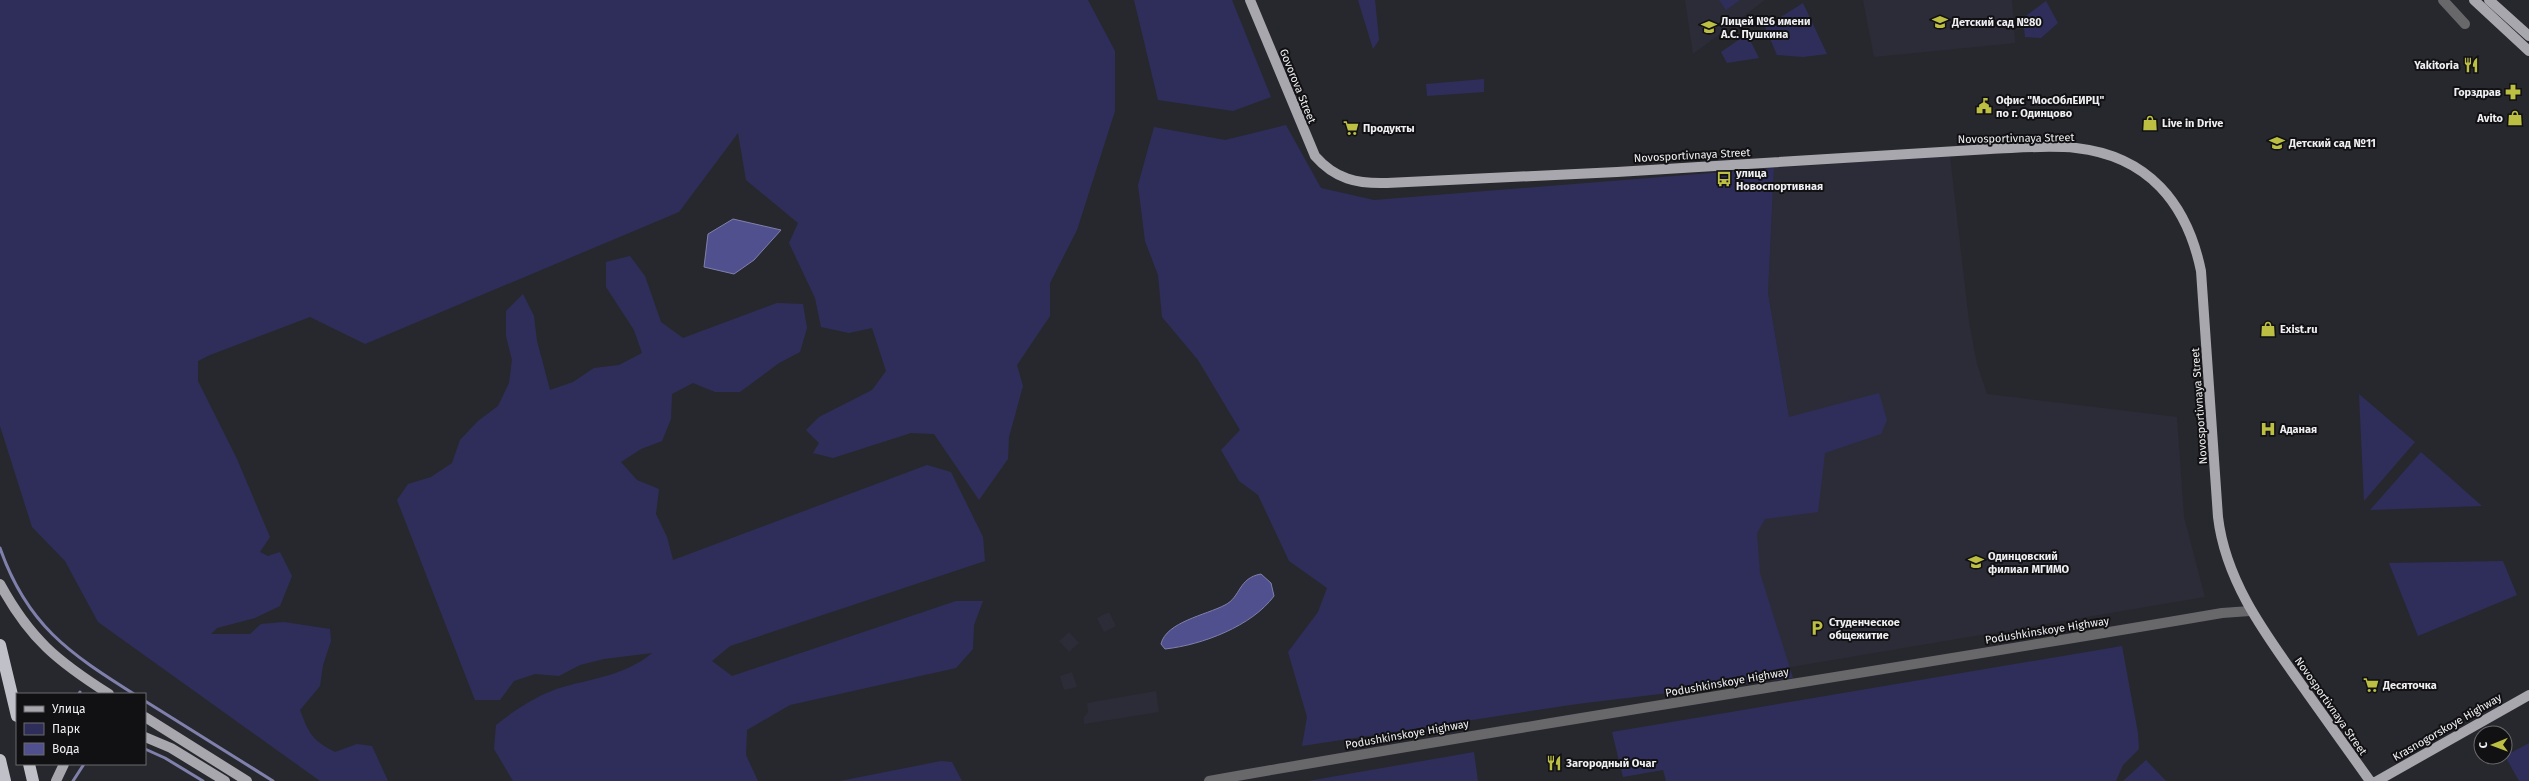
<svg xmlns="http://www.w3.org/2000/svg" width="2529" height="781" viewBox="0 0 2529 781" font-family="'Fira Sans',sans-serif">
  <rect width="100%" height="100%" fill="#27282d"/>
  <!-- built -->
  <path fill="#2c2c38" d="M1685,0H1765L1693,54Z
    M1863,0H2012L2015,43L1874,57Z
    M1950,156L1969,322L1977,364L1987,394L2177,417L2184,517L2205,597L1785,668L1761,597L1751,528L1789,417L1768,293L1774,168Z
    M1109,612L1116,626L1104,632L1097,618Z
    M1069,632L1079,643L1069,652L1059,641Z
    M1072,672L1077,687L1064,690L1060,676Z
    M1156,691L1159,712L1084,724V717L1088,712L1087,703Z"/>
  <!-- green -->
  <path fill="#2f2e5a" d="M0,0H1088L1115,51V111L1077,230L1050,283V316L1017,365L1023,386L1009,437L1008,459L979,500L934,434L911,433L833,458L813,453L819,443L806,430L819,417L872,390L886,371L872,328L849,333L821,327L815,298L789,243L798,223L746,180L738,133L679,212L365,344L310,317L210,355L198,361V381L237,459L270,537L260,552L268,556L280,552L292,576L280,606L255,618L217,628L211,634H250L261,624L284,622L330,629L331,641L323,665L320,686L300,710C309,734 312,740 335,752L357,744L372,746L388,781H320L98,622L65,561L32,527L0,426Z
    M1134,0H1232L1271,97L1233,111L1158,100Z
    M1358,0H1375L1379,40L1373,49Z
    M1719,0H1740L1726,10Z
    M2046,1L2058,23L2041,38L2025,37L2023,18Z
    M1803,3L1827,54L1803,57L1777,55L1765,27Z
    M1747,34L1759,58L1727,63L1721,52Z
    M1484,79V92L1427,96L1426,84Z
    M1286,125L1321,188L1374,200L1774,168L1768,293L1789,417L1879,393L1887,420L1881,434L1825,453L1818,512L1765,519L1757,533L1760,573L1793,678L1577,704L1302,746L1307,717L1288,652L1318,612L1327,588L1289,561L1258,495L1239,481L1221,450L1240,430L1198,360L1162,317L1158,275L1145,241L1138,185L1154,127L1225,140Z
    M630,256L645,276L661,322L683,338L777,303L803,304L807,328L800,352L779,363L740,392H715L693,383L672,394L671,419L662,441L641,449L621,462L637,480L659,489L656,514L667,537L673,560L927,465L951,472L983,537L985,561L730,646L712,661L732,676L956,601H983L974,625L973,649L956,668L790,705L747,730L746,755L758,781H513L494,749L496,725C516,709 539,694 563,687C595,678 626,675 652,653L604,659L580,665L559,676L535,674L514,681L500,700H475L397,500L408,484L431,477L452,463L460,440L478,421L498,406L509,383L512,360L506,336V311L523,294L534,316L537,341L550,390L573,382L594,368L619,365L642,353L634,330L606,287V262Z
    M2359,394L2415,442L2364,501Z
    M2421,452L2482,506L2370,510Z
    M2503,561L2517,595L2418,636L2389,563Z
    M2122,646L2138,733L2139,749L2123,765L2116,781H1666L1663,770L1623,777L1612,732Z
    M2529,743V781H2519L2505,756Z
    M1474,752L1478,781H1308Z
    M2146,760L2166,781H2123Z
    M941,761L952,762L962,781H840Z"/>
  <!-- water -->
  <path fill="#51508f" stroke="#8080ad" d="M733,219L781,230L754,260L734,274L704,267L708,234Z
    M1261,574L1271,583L1274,596C1252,626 1202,645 1165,649L1161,644C1166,622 1206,615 1225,605C1241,597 1238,578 1261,574Z"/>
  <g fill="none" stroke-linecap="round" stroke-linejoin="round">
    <!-- stream -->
    <path stroke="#8080ad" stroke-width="3" d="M0,548C27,625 69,653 134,694
      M79,694L80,692
      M145,701L273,781
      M145,749L165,758L203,781
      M73,781L84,764"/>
    <!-- minor -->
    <path stroke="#68686b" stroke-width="10" d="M2443,0L2465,24
      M1209,781C1546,721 1884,671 2222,613L2250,611"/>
    <!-- major -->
    <path stroke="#a7a7ad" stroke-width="10" d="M1250,0L1315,156C1335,179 1357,184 1387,183L1617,172L1990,149C2018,148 2048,145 2076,148C2148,156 2187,203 2201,271L2218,517C2226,585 2270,640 2308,694C2329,723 2349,752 2370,781
      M2474,0L2529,51
      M2489,0L2529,36
      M0,584C30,639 57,661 109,694
      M145,717L247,781
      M145,737L171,748L225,781
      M56,781L64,764
      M2377,781L2529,695"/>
    <!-- highway -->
    <path stroke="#c0c0c8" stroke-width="12" d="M0,645L17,716
      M0,760L5,781
      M29,764L33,781"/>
  </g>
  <!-- icons -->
  <defs>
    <symbol id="school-bare" viewBox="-9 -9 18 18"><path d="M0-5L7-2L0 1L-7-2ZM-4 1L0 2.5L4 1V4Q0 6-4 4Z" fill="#bdbf43" stroke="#111113" stroke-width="2.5" paint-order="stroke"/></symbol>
    <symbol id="restaurant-bare" viewBox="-9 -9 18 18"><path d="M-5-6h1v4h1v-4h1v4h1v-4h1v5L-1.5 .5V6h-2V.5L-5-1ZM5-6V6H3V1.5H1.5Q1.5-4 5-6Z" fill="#bdbf43" stroke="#111113" stroke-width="2.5" paint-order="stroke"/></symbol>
    <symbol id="pharmacy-bare" viewBox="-9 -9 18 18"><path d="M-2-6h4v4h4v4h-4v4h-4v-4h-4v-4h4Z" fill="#bdbf43" stroke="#111113" stroke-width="2.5" paint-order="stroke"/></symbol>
    <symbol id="civic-bare" viewBox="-9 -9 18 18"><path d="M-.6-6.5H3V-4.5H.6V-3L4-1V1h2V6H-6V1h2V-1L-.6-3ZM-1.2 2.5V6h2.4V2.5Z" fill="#bdbf43" stroke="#111113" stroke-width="2.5" paint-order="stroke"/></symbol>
    <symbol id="shop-bare" viewBox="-9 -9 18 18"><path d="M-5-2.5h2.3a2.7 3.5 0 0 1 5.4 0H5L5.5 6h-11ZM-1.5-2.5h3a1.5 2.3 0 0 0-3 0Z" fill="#bdbf43" stroke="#111113" stroke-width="2.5" paint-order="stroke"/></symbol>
    <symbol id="supermarket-bare" viewBox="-9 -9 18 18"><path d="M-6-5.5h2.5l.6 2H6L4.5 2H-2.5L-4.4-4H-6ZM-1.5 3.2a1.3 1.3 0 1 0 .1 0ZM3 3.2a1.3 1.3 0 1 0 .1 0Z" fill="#bdbf43" stroke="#111113" stroke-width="2.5" paint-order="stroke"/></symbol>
    <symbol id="bus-bare" viewBox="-9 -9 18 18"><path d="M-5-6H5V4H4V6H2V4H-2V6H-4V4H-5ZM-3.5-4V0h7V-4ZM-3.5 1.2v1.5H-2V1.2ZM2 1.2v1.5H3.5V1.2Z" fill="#bdbf43" stroke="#111113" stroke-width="2.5" paint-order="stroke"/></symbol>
    <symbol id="hospital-bare" viewBox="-9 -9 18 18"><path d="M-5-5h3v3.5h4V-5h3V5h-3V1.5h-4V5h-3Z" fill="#bdbf43" stroke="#111113" stroke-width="2.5" paint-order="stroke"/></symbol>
    <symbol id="university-bare" viewBox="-9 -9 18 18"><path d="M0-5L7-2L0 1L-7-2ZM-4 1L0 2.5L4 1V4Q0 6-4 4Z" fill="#bdbf43" stroke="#111113" stroke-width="2.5" paint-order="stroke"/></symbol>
    <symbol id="parking-bare" viewBox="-9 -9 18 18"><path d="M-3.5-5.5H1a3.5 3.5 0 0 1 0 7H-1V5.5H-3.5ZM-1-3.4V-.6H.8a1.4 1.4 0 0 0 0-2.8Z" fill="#bdbf43" stroke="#111113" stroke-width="2.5" paint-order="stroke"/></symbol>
  </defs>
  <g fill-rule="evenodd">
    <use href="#school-bare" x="1929" y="11" width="22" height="22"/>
    <use href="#school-bare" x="1698" y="16" width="22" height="22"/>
    <use href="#restaurant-bare" x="2460" y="54" width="22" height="22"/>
    <use href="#pharmacy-bare" x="2502" y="81" width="22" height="22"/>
    <use href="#civic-bare" x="1973" y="95" width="22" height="22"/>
    <use href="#shop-bare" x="2504" y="107" width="22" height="22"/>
    <use href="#shop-bare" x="2139" y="112" width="22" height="22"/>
    <use href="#supermarket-bare" x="1340" y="117" width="22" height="22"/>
    <use href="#school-bare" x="2266" y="132" width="22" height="22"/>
    <use href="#bus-bare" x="1713" y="168" width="22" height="22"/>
    <use href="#shop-bare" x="2257" y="318" width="22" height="22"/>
    <use href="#hospital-bare" x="2257" y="418" width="22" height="22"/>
    <use href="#university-bare" x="1965" y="551" width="22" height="22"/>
    <use href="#parking-bare" x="1806" y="617" width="22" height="22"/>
    <use href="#supermarket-bare" x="2360" y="674" width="22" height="22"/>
    <use href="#restaurant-bare" x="1543" y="752" width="22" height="22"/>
  </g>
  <g text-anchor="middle" stroke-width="4" stroke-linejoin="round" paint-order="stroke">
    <!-- poi labels -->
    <g font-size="11" font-weight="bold" fill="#efeff3" stroke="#111113" text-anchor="start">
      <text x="1721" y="25">Лицей №6 имени<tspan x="1721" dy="13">А.С. Пушкина</tspan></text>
      <text x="1952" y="26">Детский сад №80</text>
      <text x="2459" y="69" text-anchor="end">Yakitoria</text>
      <text x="2501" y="96" text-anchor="end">Горздрав</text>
      <text x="1996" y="104">Офис "МосОблЕИРЦ"<tspan x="1996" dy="13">по г. Одинцово</tspan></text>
      <text x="2503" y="122" text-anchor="end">Avito</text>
      <text x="2162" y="127">Live in Drive</text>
      <text x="1363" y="132">Продукты</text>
      <text x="2289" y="147">Детский сад №11</text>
      <text x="1736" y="177">улица<tspan x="1736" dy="13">Новоспортивная</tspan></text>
      <text x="2280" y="333">Exist.ru</text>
      <text x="2280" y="433">Аданая</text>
      <text x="1988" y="560">Одинцовский<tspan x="1988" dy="13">филиал МГИМО</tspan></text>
      <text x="1829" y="626">Студенческое<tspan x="1829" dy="13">общежитие</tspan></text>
      <text x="2383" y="689">Десяточка</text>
      <text x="1566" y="767">Загородный Очаг</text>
    </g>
    <!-- street labels -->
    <g font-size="11" fill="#efeff3" stroke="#111113">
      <text transform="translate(1298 86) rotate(68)" y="4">Govorova Street</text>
      <text transform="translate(2016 138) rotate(-1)" y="4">Novosportivnaya Street</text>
      <text transform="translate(1692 155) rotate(-3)" y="4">Novosportivnaya Street</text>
      <text transform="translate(2199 406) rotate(-94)" y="4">Novosportivnaya Street</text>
      <text transform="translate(2047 630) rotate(-9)" y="4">Podushkinskoye Highway</text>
      <text transform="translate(1727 682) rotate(-10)" y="4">Podushkinskoye Highway</text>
      <text transform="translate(2331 706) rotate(55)" y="4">Novosportivnaya Street</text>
      <text transform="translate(2447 727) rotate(-30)" y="4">Krasnogorskoye Highway</text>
      <text transform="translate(1407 734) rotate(-10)" y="4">Podushkinskoye Highway</text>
    </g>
  </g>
  <!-- legend -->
  <rect x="16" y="693" width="130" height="72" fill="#111113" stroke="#6a6a6d"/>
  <rect x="24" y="706" width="20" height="6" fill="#a7a7ad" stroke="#6a6a6d"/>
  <text x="52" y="713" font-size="12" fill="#efeff3">Улица</text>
  <rect x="24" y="723" width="20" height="12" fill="#2f2e5a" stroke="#6a6a6d"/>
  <text x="52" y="733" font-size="12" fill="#efeff3">Парк</text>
  <rect x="24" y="743" width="20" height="12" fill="#51508f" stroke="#6a6a6d"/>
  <text x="52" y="753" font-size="12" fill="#efeff3">Вода</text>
  <!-- north arrow -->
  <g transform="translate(2493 745) rotate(269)"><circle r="19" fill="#111113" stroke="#6a6a6d"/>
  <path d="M0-3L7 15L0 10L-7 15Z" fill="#bdbf43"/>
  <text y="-6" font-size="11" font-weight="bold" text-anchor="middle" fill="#efeff3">С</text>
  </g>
</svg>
